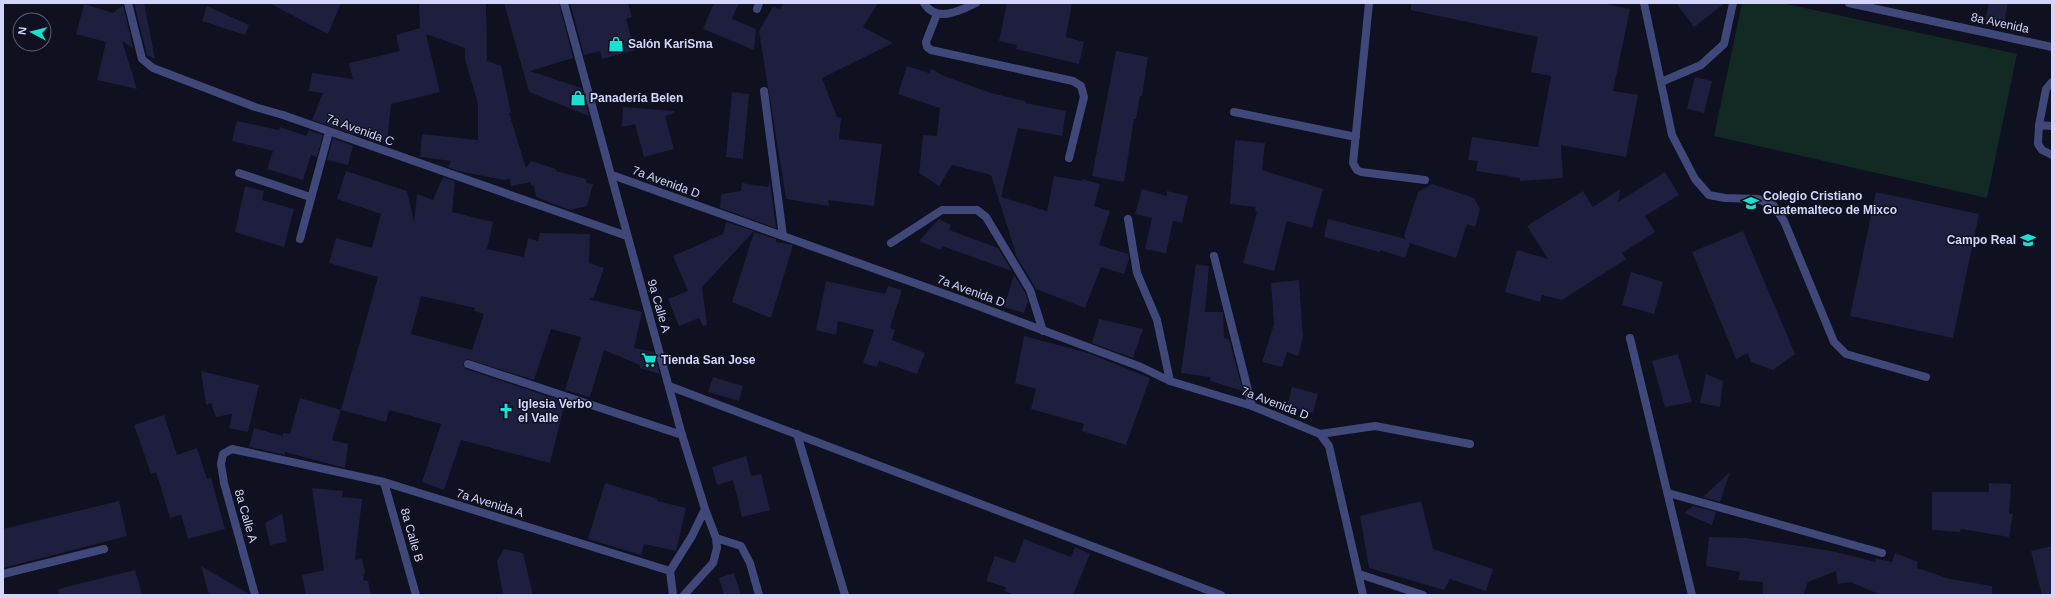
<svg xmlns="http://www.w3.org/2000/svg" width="2055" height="598" viewBox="0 0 2055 598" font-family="Arial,sans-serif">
  <rect width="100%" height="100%" fill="#0f1020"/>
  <!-- green -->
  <path fill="#132924" d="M1742,3H1782L2017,54L1987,198L1714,136Z"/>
  <!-- building -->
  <path fill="#1e1e3f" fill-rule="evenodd" d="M134,3H144L155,59L147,55Z
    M269,3H341L328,34Z
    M419,3H486L487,61L501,66L511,113H509L526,168L531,161L556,169V171L586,179L587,183L593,184L587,206L570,210L536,197L534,185L531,186V182L511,186L510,179L504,180L458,171L448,167L451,161L420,157L422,134L478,140V104L465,59V48L426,34L440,92L391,104L387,142L371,140L312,120L323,93L309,91L312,73L353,79L349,63L400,51L396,35L420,28Z
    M504,3H559L573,58L530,71L581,88L589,116L529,92Z
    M570,3H628L632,17L626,19L635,50L602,59L600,51L584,55Z
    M714,3H739L732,19L756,29L754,50L703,29Z
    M784,3H878L863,27L893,43L822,78L837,117L841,118L839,139L882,144L874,206L828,200L829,206L786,199L759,31L773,7L780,9Z
    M1007,3H1072L1066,37L1084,42L1079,64L1016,49L1017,45L999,41Z
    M1411,3H1602L1630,9L1613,91L1638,95L1626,157L1561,145L1563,178L1520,181V178L1476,171L1478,161L1468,160L1472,137L1538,147L1551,76L1531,72L1538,37L1411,10Z
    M1676,3H1725L1694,27Z
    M1989,3H2008L2004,24L1985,20Z
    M84,4L113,13L123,5L133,48L122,41L137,89L97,80L106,42L76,34Z
    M207,6L249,25L245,35L202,21Z
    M1116,51L1148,57L1142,96H1140L1136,119H1134L1124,182L1092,176Z
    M907,66L929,73L931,69L944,76L991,93L1025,101V103L1066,111L1062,136L1018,128L1001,197L1047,211L1054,176L1082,181V179L1100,184L1094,206L1110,211L1099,245L1128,254L1129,259L1124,274L1101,267L1085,308L1036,289L1015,254H1016L991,175L952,165L939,186L919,173L923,135L937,136L940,108L898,94Z
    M1695,77L1712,81L1704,113L1687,109Z
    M732,92L749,94L743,159L726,157Z
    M623,107L674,111V113L665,116L674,149L644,157L635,124L622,127Z
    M237,121L279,130L280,127L306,136L309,130L323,135L317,157L311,155L303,180L267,169L273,151L232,141Z
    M333,138L353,146L348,165L327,160Z
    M1235,140L1265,143L1262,170L1323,189L1312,228L1287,221L1274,271L1243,263L1257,212L1255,211L1256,207L1230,204Z
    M346,171L407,191L414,222L417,194L433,200L443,177L455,181L452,212L493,222L487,249L524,257L528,238L538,241L540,233L590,234L589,263L604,268L594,297L588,299L642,312L634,348L654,352L660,374L640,368V365L604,350L590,397L565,390L581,337L551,329L534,380L467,359L463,365L466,369L565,402L550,463L461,440L444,490L422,482L441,424L389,410L386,422L341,410L378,277L329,263L336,238L372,248L381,214L337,199ZM421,296L475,308L474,311L484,314L472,350L411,334Z
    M1665,172L1679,195L1645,216L1655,232L1622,253L1626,259L1562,300L1542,295L1540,302L1505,292L1517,250L1548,259L1527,226L1583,191L1593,207L1620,189L1618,202Z
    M770,181L776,228L720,208L721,194L741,191L742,183L768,187Z
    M1432,184L1474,198L1480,209L1475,227L1467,224L1456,258L1410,243L1405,258L1380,250V252L1324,237L1328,219L1406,239L1404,236L1418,192Z
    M245,186L264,191L262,200L294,209L284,247L235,232Z
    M1142,189L1167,196V191L1188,196L1182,223L1173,221L1166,253L1145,249L1152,218L1135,214Z
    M1876,192L1979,214L1953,338L1850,316Z
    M939,219L951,225L949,230L998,248L1012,271L942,246L941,250L919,241Z
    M726,222L754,231L702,287L707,325L703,326L699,318L679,326L668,299L688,291L673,256L723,234Z
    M1743,231L1795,354L1773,370L1751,362L1748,353L1736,359L1692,252Z
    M754,232L776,239V242L793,245L771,318L732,302Z
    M1196,264L1209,266L1205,312H1223L1224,338L1229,339L1243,391L1210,381V377L1181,373Z
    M1631,272L1663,282L1654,314L1622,305Z
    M1014,275L1025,292L1028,301L1024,313L1004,307Z
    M1299,280L1303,338L1298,356L1287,352L1282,367L1262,362L1274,324L1271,283Z
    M826,281L885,294L888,286L902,290L890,328L895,330L892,340L925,353L917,374L879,361L877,367L863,363L874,330L838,321L836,335L816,330Z
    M1099,319L1143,329L1133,358L1092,343Z
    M1024,336L1088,353L1150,378L1126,445L1082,431L1084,424L1031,409L1036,389L1015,383Z
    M1678,354L1692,402L1665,407L1652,361Z
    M201,371L259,385L248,432L229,428L232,414L216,417L211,403L206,405Z
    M1706,374L1723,381L1720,407L1700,403Z
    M713,377L743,386L739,401L708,392Z
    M1292,387L1318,394L1313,413L1287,406Z
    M300,398L341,410L332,440L348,444L345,468L285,452V455L249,447L254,428L283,436V433L290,434Z
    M164,415L177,455L197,448L207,479L211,478L225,529L188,539L181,515L170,518L156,472L151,474L134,425Z
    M746,456L751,476L761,474L770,510L742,517L733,480L717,485L712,467Z
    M1730,472L1720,502L1703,497Z
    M605,483L658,499L657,501L686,508L676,551L644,544L641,555L588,539Z
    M1989,483L2011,484L2009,514H2013L2009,537L1961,529L1960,532L1932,530V492H1989Z
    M312,488L343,491L342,497L362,499L355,560L362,559L365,571L363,580L368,581L371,595H306L302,575L324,570Z
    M119,501L127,536L3,568V529Z
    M1421,501L1433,549L1493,569L1486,591L1450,579L1444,590L1369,568L1360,516Z
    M1693,506L1716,512L1712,525L1684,513Z
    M282,514L287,542L270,545L265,523Z
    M1709,537L1746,538L1832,551L1876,562L1875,558L1892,562L1895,553L1918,562L1917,568L1950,579L1992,586V595H1881L1850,582L1838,584L1836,571L1808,582L1803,595H1763V582L1738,580L1740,572L1706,566Z
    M1024,539L1071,557L1075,547L1090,554L1073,595H1016L1004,591L1006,587L986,581L995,556L1015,563Z
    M2052,546V595H2042L2031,551Z
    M504,549L523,553L533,595H503L497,561Z
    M201,566L249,594V595H209Z
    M135,570L142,595H59L58,589Z
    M734,573L741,595H724L719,578Z"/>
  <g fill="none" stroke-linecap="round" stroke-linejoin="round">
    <!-- service -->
    <path stroke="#40487a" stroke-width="8" d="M1369,3L1353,163L1357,170L1361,172L1425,180
      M1644,3L1672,135L1695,179L1709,195L1725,198L1758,199L1774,206L1784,221L1834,342L1846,354L1926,377
      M1661,82L1701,65L1724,44L1733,3
      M2052,82L2046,89L2039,125L2052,126
      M1234,112L1356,137
      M2039,125L2038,144L2042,150L2052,155
      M891,243L942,210H977L986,217L1030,290L1043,331
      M468,364L682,435
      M1320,434L1375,426L1470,444"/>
    <!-- minor -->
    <path stroke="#40487a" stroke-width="8" d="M128,3L142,59L153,68L255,107L283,115L627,236
      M564,3L682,435L705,509L716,538L717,548L713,563L684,595
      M924,3C936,23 960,11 976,3
      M1849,3L2052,47
      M757,9L759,3
      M937,14L926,42L927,47L931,50L1073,81L1081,86L1084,97L1069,158
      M764,91L783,236
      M239,173L310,197
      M612,175L962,300L1141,367L1170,381L1252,406L1320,434L1329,446L1363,595
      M1128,219L1137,273L1157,320L1170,381
      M300,239L329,132
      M1214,256L1252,406
      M1630,338L1692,595
      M669,386L1221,595
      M797,434L845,595
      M384,482L416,595
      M1668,493L1882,553
      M716,538L741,546L750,563L759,595
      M670,571L692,536L705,509
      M670,571L673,595
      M3,574L104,549
      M1359,574L1423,595
      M255,595L224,483L221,464L223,454L232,449L384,482L670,571"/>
  </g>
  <!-- icons -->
  <defs>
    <symbol id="shop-bare" viewBox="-9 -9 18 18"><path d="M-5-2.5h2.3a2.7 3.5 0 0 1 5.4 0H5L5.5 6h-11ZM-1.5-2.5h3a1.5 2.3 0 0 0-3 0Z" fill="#19e1d1" stroke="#0f1020" stroke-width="2.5" paint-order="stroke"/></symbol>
    <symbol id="school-bare" viewBox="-9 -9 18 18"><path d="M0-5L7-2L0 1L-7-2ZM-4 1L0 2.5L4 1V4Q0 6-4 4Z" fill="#19e1d1" stroke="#0f1020" stroke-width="2.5" paint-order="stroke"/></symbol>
    <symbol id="supermarket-bare" viewBox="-9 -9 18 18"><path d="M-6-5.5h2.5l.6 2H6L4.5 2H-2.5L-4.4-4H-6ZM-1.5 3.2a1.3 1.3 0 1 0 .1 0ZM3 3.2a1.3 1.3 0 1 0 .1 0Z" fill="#19e1d1" stroke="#0f1020" stroke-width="2.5" paint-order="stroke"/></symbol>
    <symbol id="church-bare" viewBox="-9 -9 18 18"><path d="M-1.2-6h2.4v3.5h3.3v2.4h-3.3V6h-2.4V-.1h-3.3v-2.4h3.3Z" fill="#19e1d1" stroke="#0f1020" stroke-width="2.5" paint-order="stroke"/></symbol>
  </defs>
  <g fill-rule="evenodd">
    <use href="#shop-bare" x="605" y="33" width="22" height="22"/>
    <use href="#shop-bare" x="567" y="87" width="22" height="22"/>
    <use href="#school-bare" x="1740" y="192" width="22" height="22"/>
    <use href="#school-bare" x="2017" y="229" width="22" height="22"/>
    <use href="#supermarket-bare" x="638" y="349" width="22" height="22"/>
    <use href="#church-bare" x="495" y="400" width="22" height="22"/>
  </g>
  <g text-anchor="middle" stroke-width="3" stroke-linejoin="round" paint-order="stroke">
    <!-- street labels -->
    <g font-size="12" fill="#d3d6fa" stroke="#0f1020">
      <text transform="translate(2000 23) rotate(12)" y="4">8a Avenida</text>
      <text transform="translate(360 130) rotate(20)" y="4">7a Avenida C</text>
      <text transform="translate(666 182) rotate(20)" y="4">7a Avenida D</text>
      <text transform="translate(971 291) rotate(20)" y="4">7a Avenida D</text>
      <text transform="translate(659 306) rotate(74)" y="4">9a Calle A</text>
      <text transform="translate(1275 403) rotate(21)" y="4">7a Avenida D</text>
      <text transform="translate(490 503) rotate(17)" y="4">7a Avenida A</text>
      <text transform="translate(246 516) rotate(74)" y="4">8a Calle A</text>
      <text transform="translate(412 535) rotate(74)" y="4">8a Calle B</text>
    </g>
    <!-- poi labels -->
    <g font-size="12" font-weight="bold" fill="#d3d6fa" stroke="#0f1020" text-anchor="start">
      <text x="628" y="48">Salón KariSma</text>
      <text x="590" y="102">Panadería Belen</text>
      <text x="1763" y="200">Colegio Cristiano<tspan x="1763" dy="14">Guatemalteco de Mixco</tspan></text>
      <text x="2016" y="244" text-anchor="end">Campo Real</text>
      <text x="661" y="364">Tienda San Jose</text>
      <text x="518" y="408">Iglesia Verbo<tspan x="518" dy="14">el Valle</tspan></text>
    </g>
  </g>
  <!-- border -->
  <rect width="2055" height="598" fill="none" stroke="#d3d6fa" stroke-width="8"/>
  <!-- north arrow -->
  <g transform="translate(32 32) rotate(277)"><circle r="19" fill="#0f1020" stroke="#5d5f77"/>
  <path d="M0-3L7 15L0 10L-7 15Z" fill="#19e1d1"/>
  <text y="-6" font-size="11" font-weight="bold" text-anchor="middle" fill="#d3d6fa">N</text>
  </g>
</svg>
